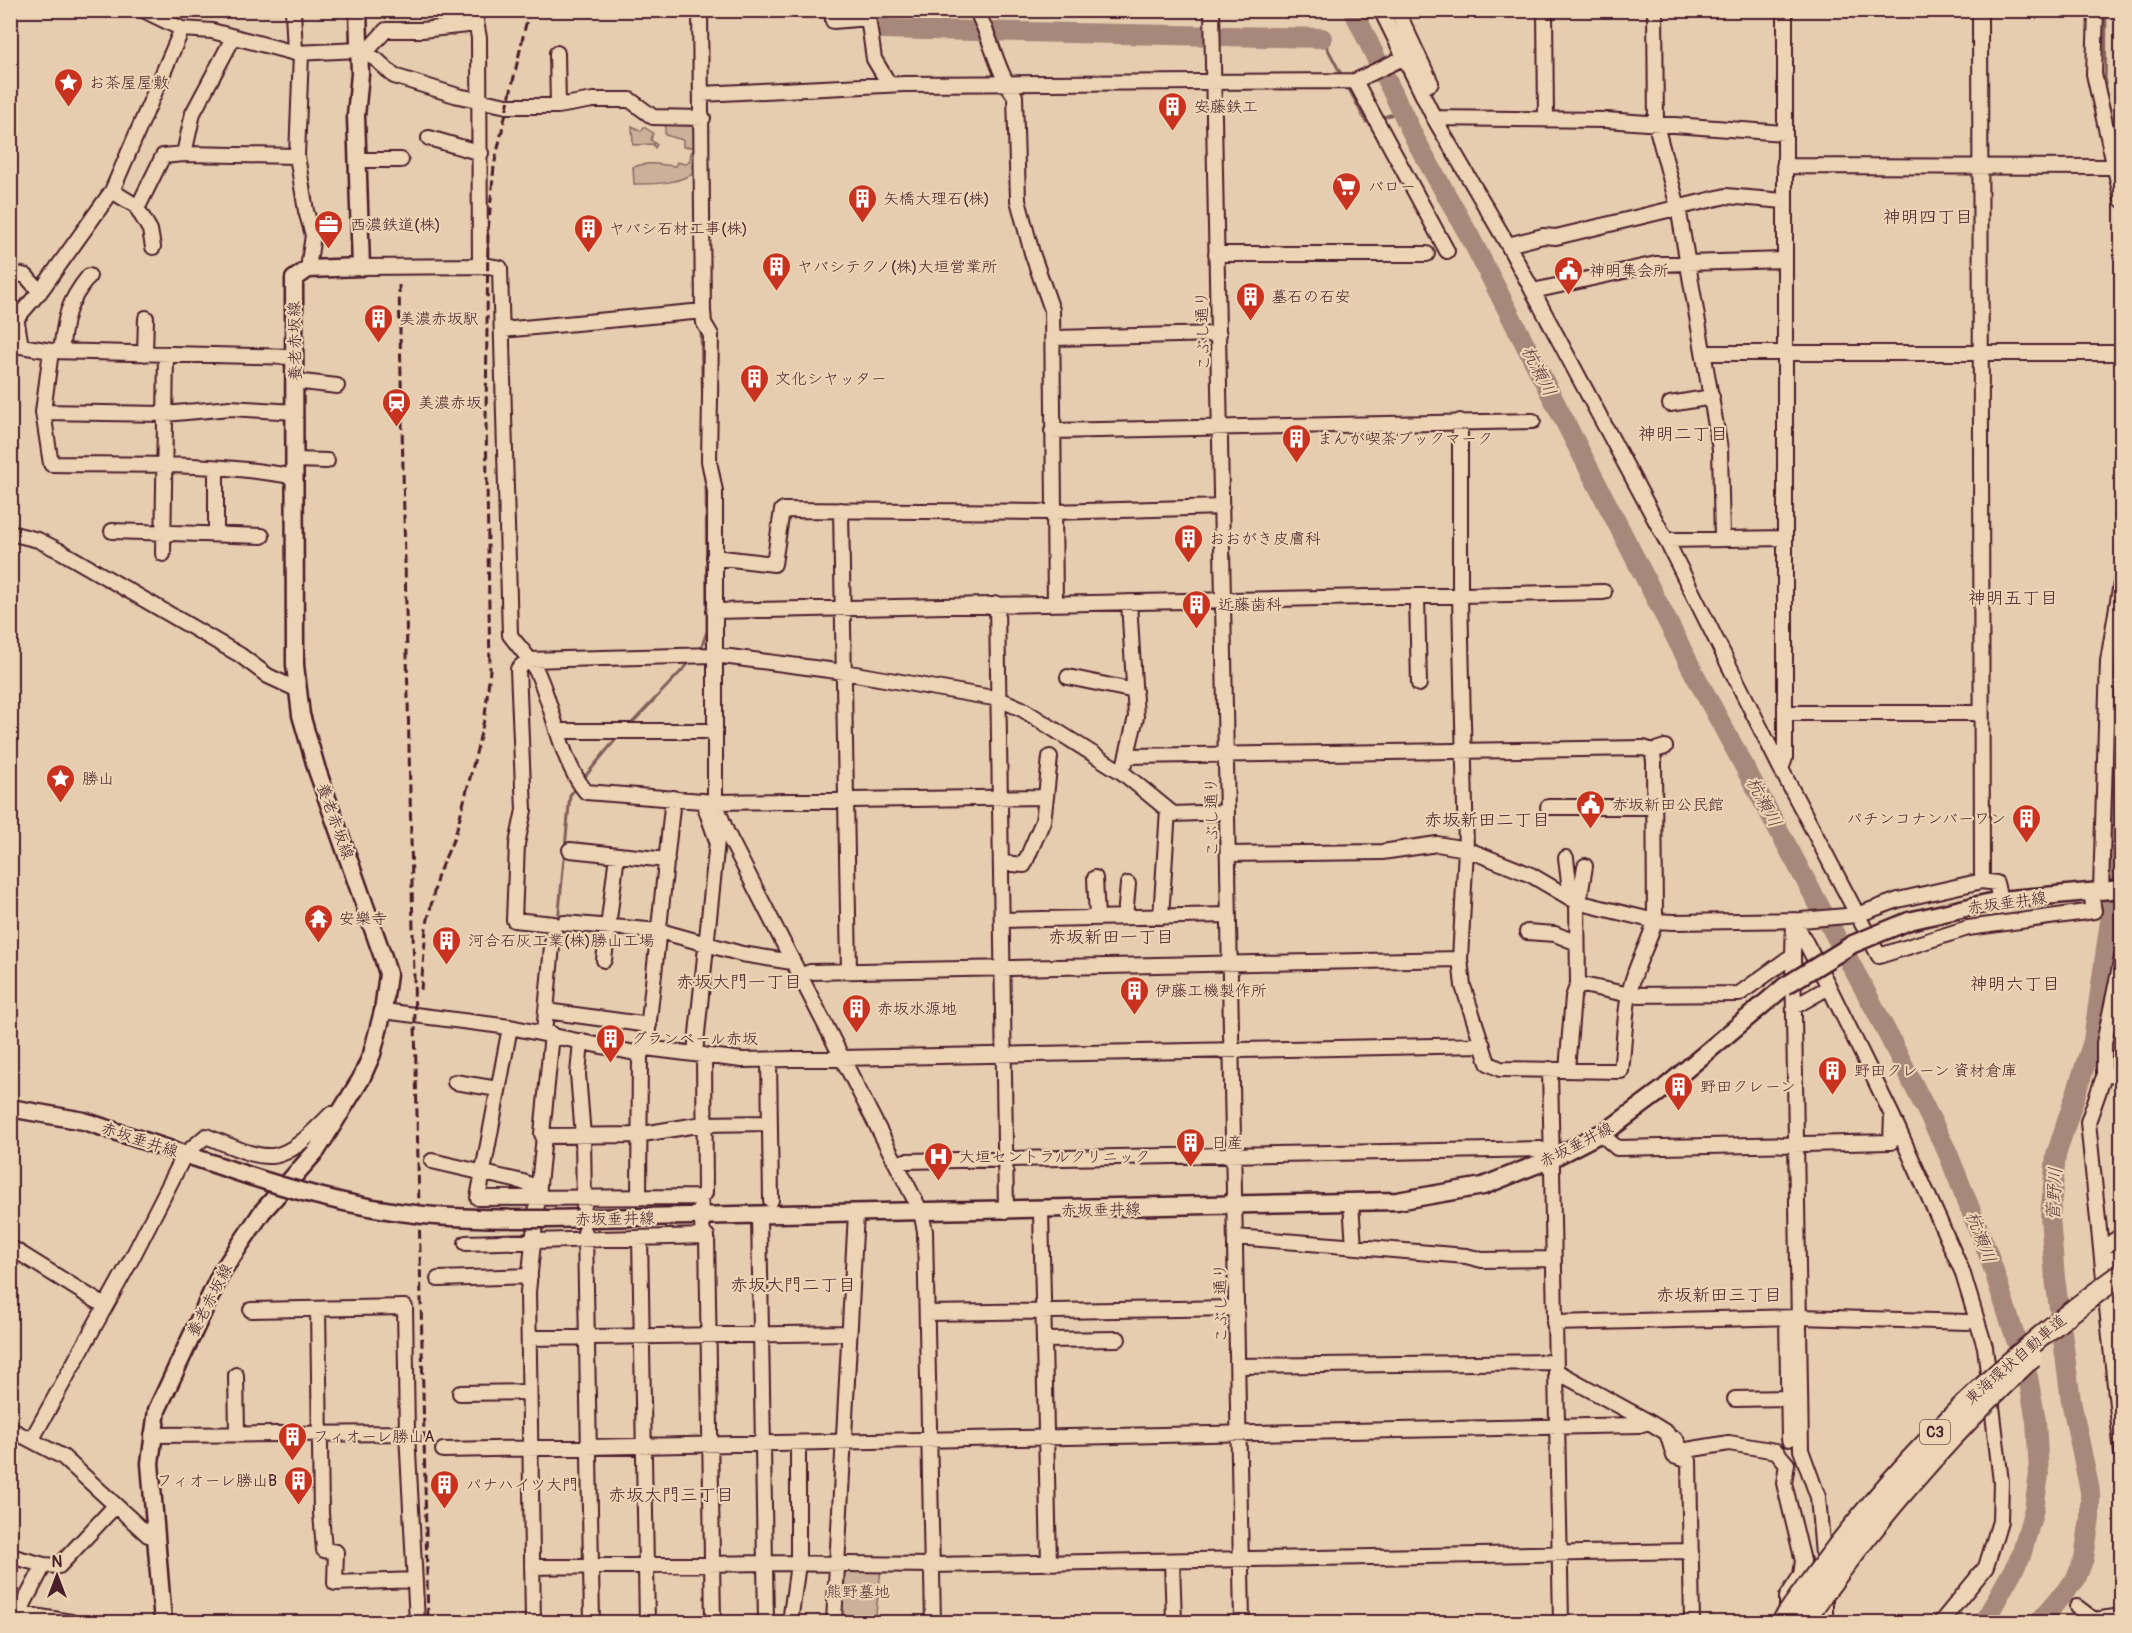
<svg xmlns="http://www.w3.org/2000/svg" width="2132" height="1633" viewBox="0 0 2132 1633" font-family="Pangolin,'Klee One',sans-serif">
  <rect width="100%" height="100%" fill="#e6cdaf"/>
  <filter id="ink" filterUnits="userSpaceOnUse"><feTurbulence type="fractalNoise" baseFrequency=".0167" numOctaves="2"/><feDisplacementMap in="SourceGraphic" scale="12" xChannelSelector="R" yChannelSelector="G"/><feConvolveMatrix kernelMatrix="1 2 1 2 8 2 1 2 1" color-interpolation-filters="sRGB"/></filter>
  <g filter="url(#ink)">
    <!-- green -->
    <path fill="#ccb099" stroke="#8b6862" stroke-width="1.5" d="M699,121L695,147H683V140L665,135V124Z
      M632,126L641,131L644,127L653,133L651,140L657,145L655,148L653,144L633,145Z
      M696,150L702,169C677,184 662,184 634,184L633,167C649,161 659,165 675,166L677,162L685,164L690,161L691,152Z
      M881,1569L875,1622H840L838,1570Z"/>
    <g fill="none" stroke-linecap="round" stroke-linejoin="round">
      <!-- stream -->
      <path stroke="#825e5a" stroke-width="3" d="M2106,10L2105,90L2122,160
        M1322,38L1342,76
        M1347,85L1366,122L1371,121
        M1381,118L1402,111
        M701,328L703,417
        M702,646L707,631L706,486L703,463
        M632,723L689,663
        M583,779L616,739
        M558,922L570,795L577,787
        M524,1464L526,1622"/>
      <!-- river -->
      <path stroke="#a8887a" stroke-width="20" d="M879,10V29L1322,38
        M1353,10L1416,141L1470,237L1695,675L1876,1011L1947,1151L1989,1256L2028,1377L2036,1421L2039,1474L2034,1509L2021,1556L1984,1622
        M2039,1622L2076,1579L2084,1558L2090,1518V1491L2071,1401L2055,1278L2050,1217L2056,1155L2093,1041L2118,864L2122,755"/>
      <defs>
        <path id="minor" d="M293,10L295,53
          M474,10L479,38L480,266
          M700,10L703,311L704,323L711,335L709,461L715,491V802L727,833L921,1212L925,1231L933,1622
          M833,10V21L868,18
          M867,10L874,59L889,84
          M976,10C992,38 996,71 1015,96L1018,200L1032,253L1052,310L1055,604
          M1212,10L1242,1622
          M1381,10L1434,118L1508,245L1666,540L1781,769L1879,956L1968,928L2094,911L2091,892
          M1397,10L1431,83L1420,89
          M1545,10L1546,119
          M1655,10L1656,125L1678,207L1720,449L1722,538
          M1980,10L1982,881
          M2096,10L2094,74L2122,200
          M182,29L212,31L295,53L360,50L377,60L394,76L458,96L507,106H558L593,100H630L653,117L703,118
          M365,53L386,30H422L476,24
          M557,53L558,106
          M301,54L297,156L306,211L313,235L308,269
          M1355,81L1447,251
          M702,94L904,84L1355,81L1405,57
          M1434,118L1606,120L1784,133
          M429,138L481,153
          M184,154L193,113L233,38
          M358,160H401
          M1784,166L2114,167
          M112,191L182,29L143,10
          M136,206L150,230L153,247
          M1508,245L1543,236L1556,237L1726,196L1784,201
          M1216,254H1427
          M361,267L488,266L500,268L510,635C518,646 531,659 537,672C555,710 559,758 586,792L715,802L1046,797L1050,757
          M10,272L26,276L40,292
          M1533,291L1656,264L1784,260
          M12,314L16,317L21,346L51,351L294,357
          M10,326L42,289L112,191L138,207L163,156L184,154L297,156
          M502,330L703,311
          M1054,338L1219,334
          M51,351L43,412L51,464C132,465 216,462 295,477
          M61,351C65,318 67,303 89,276
          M1704,353H2122
          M145,354L146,318
          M294,381L337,386
          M1670,404L1712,397
          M43,412L165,414L230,408L295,412
          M1460,421V597L1466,849L1460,959L1463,986L1488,1063L1500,1069L1621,1071C1625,1039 1624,1003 1635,973C1641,955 1650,940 1655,921L1654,761L1652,751
          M1052,431L1533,421
          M295,460L327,461
          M216,469V534
          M841,510L849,971
          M112,531L262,536
          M10,533L38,540L62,552L240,655L268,676L296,689
          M1666,540L1785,538
          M163,554L166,355
          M714,557L774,564L782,510L1053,512L1222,507
          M1417,597L1419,684
          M997,604L1006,1211
          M714,611L1604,592
          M1068,677L1135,691
          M1785,713H1980
          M557,731H714
          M1127,756L1644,748L1652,751L1665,747
          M1125,763L1136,717L1129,602
          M1781,769L1785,758V10
          M1548,807H1655
          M570,850L667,860
          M1228,854L1382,852L1437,844L1466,849L1531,875L1577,902L1655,921L1674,922L1801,920L1857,915L1898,900L1982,881L1996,883L2000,900
          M1566,858L1571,898
          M1002,863L1024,865L1043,821L1046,797
          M1095,878L1097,918
          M2101,890L2108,661L2122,577
          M1577,902L1578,984
          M1579,902L1585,866
          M1125,917L1128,884
          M1161,917L1168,810
          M1003,920L1228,915
          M564,923L660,931L742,954L792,962
          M1527,932L1555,934L1577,943
          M1793,955L1801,1450L1818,1497L1824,1566
          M2122,957L2104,1043V1076L2088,1122L2122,1454
          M604,960L617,855
          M800,976L810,972L1460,959
          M1794,1007L1829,987L1795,922
          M383,1011L510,1027L640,1054
          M546,1011L649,1025
          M510,1027L478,1198L700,1197L703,1236H707L713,1622
          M544,1033L554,924L514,920L517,844L524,810L518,669L528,660L715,655L844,672L999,699L1022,709L1123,773L1173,814L1227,812
          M581,1041L578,1074L583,1136L584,1206
          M646,1048L673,798
          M695,1053L717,841L703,801
          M769,1060L771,1200
          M1550,1069L1561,1622
          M1567,1070L1573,997L1578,984L1630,995L1739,994L1793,955L1794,920
          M2104,1076L2122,1074
          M455,1082L498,1089
          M1892,1115L1962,1271L1985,1347L2001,1482L2000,1521L1986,1567L1941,1622
          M1600,1133L1617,1148L1891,1142L1892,1115L1829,987
          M544,1136L542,1134L552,1034
          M432,1161L523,1182L539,1189
          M898,1164L905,1161L1540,1149L1553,1158
          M639,1197L640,1054L646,1048L742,1060L1483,1045
          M700,1197L705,1193L704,1055
          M1351,1203L1354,1247
          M1041,1210L1049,1563
          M759,1215L766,1622
          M585,1232L592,1622
          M1236,1237L1466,1256L1482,1260L1554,1259
          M640,1238L647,1622
          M466,1243L703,1236
          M10,1247L105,1306
          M2102,1249L2122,1235
          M2103,1260L2122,1258
          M438,1279L530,1276
          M2107,1305L2122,1295
          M318,1309L321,1513L324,1550L336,1552L335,1583L415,1580
          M251,1310L405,1307L407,1433
          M927,1313L1237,1308
          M1787,1318L1789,1439
          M1554,1323L1800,1317L1968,1322
          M529,1338L849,1333
          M1044,1340L1118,1339
          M1238,1366L1556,1362
          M1556,1371L1649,1422
          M236,1375L237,1434
          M460,1393L529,1392
          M1735,1399L1789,1398
          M10,1429L63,1457L148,1535L157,1537
          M152,1435L407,1433L417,1622
          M32,1439L131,1260L185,1154L206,1136C273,1164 278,1168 331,1114H341
          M1676,1439L1681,1451L1729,1443L1776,1451L1787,1464L1784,1483L1803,1561L1801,1575L1787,1597V1614
          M443,1450L1639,1425L1649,1422L1667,1433L1674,1456L1689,1461L1692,1622
          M10,1556L44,1565L14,1622
          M1172,1562L1174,1622
          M44,1565L59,1566L115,1506
          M532,1567L765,1563L932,1565L1691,1551
          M2077,1607L2094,1620L2122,1616
          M10,1612L71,1622
          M533,1622L528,1292L544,1136L637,1135L703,1124L770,1123
          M790,1622L798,1564V1443
          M834,1622L856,1213
          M1825,1622V1592"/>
        <path id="major" d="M1909,921L2000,900L2122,889
          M10,1108L84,1121L211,1163
          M547,1219L1397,1201L1483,1186L1553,1158L1611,1128L1662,1090L1785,986
          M163,1622L150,1463L157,1410L221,1273L262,1212L317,1150L361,1079L372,1054L383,1011L388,974L383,957L317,770L301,715L295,665L294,279L308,269L361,267L356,116L360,74L358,10"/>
      </defs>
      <!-- minor casing -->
      <use href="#minor" stroke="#4a1f2b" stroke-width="18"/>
      <!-- major casing -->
      <use href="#major" stroke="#4a1f2b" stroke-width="21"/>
      <!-- minor -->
      <use href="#minor" stroke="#ecd4b4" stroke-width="14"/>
      <!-- major -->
      <use href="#major" stroke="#ecd4b4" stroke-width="16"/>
      <!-- rail -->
      <path stroke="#4a1f2b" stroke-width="3" stroke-dasharray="9 4.5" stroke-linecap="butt" d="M399,285L428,1622
        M421,990L426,928L438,874L455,836L471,774L485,716L490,670L486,420L488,232L494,166L529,10"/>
      <defs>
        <path id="major-bridge" d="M1785,986L1853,944L1909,921
          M211,1163C280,1187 351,1208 424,1215C465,1219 506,1219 547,1219"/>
        <path id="highway-bridge" d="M1782,1622C1879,1482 1983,1373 2122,1274
          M1803,1622C1870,1526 1947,1437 2032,1357"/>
      </defs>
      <!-- major-bridge casing -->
      <use href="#major-bridge" stroke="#4a1f2b" stroke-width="21" stroke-linecap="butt"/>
      <!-- highway-bridge casing -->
      <use href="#highway-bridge" stroke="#4a1f2b" stroke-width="24" stroke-linecap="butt"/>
      <!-- major-bridge -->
      <use href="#major-bridge" stroke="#ecd4b4" stroke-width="16"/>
      <!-- highway-bridge -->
      <use href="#highway-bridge" stroke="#ecd4b4" stroke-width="20"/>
    </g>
  </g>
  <!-- icons -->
  <defs>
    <symbol id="sight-pin" viewBox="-11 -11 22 30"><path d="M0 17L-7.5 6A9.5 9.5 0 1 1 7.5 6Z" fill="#c8321e" stroke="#ecd4b4"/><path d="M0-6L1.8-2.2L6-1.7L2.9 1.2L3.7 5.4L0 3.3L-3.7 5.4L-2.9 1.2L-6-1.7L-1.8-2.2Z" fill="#fff"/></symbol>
    <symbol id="building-pin" viewBox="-11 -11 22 30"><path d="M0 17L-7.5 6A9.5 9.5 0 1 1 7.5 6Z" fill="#c8321e" stroke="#ecd4b4"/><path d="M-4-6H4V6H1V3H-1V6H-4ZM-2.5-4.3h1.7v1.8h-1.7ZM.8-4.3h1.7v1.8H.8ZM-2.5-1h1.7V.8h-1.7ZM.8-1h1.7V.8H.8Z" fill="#fff"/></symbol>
    <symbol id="supermarket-pin" viewBox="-11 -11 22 30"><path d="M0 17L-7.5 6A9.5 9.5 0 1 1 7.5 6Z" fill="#c8321e" stroke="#ecd4b4"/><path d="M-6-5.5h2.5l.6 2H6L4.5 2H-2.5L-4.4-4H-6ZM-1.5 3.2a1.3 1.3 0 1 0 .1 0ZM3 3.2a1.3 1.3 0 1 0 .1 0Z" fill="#fff"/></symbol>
    <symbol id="office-pin" viewBox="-11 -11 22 30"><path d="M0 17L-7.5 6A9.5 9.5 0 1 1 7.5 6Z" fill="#c8321e" stroke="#ecd4b4"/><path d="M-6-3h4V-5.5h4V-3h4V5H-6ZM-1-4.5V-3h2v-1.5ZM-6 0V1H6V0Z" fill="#fff"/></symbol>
    <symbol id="civic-pin" viewBox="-11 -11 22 30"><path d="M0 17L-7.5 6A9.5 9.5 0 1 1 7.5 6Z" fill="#c8321e" stroke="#ecd4b4"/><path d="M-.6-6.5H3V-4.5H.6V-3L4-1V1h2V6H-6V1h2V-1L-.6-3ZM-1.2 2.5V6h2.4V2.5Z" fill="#fff"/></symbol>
    <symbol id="station-pin" viewBox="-11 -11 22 30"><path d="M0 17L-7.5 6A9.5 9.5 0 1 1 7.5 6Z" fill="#c8321e" stroke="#ecd4b4"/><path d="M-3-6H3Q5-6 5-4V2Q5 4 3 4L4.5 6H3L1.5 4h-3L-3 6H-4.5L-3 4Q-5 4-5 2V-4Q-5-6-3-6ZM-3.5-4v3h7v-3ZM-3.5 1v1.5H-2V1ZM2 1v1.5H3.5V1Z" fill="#fff"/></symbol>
    <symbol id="temple-pin" viewBox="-11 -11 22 30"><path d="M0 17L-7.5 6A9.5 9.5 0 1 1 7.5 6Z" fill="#c8321e" stroke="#ecd4b4"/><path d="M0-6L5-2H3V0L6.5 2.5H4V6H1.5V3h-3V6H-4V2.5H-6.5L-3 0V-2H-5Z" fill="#fff"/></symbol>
    <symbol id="hospital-pin" viewBox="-11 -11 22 30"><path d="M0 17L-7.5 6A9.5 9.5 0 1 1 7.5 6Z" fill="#c8321e" stroke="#ecd4b4"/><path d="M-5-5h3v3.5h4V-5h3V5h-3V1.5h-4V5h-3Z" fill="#fff"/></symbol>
  </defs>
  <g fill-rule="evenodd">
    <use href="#sight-pin" x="52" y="66" width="33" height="45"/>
    <use href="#building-pin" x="1156" y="90" width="33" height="45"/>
    <use href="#supermarket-pin" x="1330" y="170" width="33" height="45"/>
    <use href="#building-pin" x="846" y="182" width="33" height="45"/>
    <use href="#office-pin" x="312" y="208" width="33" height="45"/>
    <use href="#building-pin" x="572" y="212" width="33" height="45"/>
    <use href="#building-pin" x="760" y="250" width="33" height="45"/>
    <use href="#civic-pin" x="1552" y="254" width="33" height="45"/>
    <use href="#building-pin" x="1234" y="280" width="33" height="45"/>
    <use href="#building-pin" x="362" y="302" width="33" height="45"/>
    <use href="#building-pin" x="738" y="362" width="33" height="45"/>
    <use href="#station-pin" x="380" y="386" width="33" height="45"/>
    <use href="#building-pin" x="1280" y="422" width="33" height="45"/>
    <use href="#building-pin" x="1172" y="522" width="33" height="45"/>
    <use href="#building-pin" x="1180" y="588" width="33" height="45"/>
    <use href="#sight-pin" x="44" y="762" width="33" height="45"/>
    <use href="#civic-pin" x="1574" y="788" width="33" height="45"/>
    <use href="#building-pin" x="2010" y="802" width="33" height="45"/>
    <use href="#temple-pin" x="302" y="902" width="33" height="45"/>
    <use href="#building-pin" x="430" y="924" width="33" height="45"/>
    <use href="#building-pin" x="1118" y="974" width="33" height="45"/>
    <use href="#building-pin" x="840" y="992" width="33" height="45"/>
    <use href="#building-pin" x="594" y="1022" width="33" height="45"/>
    <use href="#building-pin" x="1816" y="1054" width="33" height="45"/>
    <use href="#building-pin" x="1662" y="1070" width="33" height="45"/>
    <use href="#building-pin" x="1174" y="1126" width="33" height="45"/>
    <use href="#hospital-pin" x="922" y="1140" width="33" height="45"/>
    <use href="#building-pin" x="276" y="1420" width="33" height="45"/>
    <use href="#building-pin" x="282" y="1464" width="33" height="45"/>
    <use href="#building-pin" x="428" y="1468" width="33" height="45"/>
  </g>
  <g text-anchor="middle" stroke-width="4.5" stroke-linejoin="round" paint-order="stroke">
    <!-- shield labels -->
    <rect fill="#ecd4b4" stroke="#7b5554" stroke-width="1.5" x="1920" y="1420" width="30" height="24" rx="4.5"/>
    <g font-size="15" font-weight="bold" fill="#4a1f2b">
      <text x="1935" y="1437">C3</text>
    </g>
    <!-- poi labels -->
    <g font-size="16" fill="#4a1f2b" stroke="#ecd4b4" text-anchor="start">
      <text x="89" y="88">お茶屋屋敷</text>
      <text x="1194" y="112">安藤鉄工</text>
      <text x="1368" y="192">バロー</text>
      <text x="883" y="204">矢橋大理石(株)</text>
      <text x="350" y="230">西濃鉄道(株)</text>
      <text x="609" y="234">ヤバシ石材工事(株)</text>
      <text x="797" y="272">ヤバシテクノ(株)大垣営業所</text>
      <text x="1589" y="276">神明集会所</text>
      <text x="1271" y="302">墓石の石安</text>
      <text x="399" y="324">美濃赤坂駅</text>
      <text x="775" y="384">文化シヤッター</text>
      <text x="418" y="408">美濃赤坂</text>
      <text x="1317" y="444">まんが喫茶ブックマーク</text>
      <text x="1209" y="544">おおがき皮膚科</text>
      <text x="1218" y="610">近藤歯科</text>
      <text x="82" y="784">勝山</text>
      <text x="1612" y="810">赤坂新田公民館</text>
      <text x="2006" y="824" text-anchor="end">パチンコナンバーワン</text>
      <text x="339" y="924">安樂寺</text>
      <text x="468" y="946">河合石灰工業(株)勝山工場</text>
      <text x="1155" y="996">伊藤工機製作所</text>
      <text x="877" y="1014">赤坂水源地</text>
      <text x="631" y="1044">グランベール赤坂</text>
      <text x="1854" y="1076">野田クレーン 資材倉庫</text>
      <text x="1700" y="1092">野田クレーン</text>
      <text x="1211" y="1148">日産</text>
      <text x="959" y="1162">大垣セントラルクリニック</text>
      <text x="313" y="1442">フィオーレ勝山A</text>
      <text x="277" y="1486" text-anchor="end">フィオーレ勝山B</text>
      <text x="466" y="1490">パナハイツ大門</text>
    </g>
    <!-- street labels -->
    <g font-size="16" fill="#4a1f2b" stroke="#ecd4b4">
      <text transform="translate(1202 331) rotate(-92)" y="6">こぶし通り</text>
      <text transform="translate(294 341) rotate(-91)" y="6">養老赤坂線</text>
      <text transform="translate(1211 817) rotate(-91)" y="6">こぶし通り</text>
      <text transform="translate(336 821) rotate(70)" y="6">養老赤坂線</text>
      <text transform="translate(2007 902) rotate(-8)" y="6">赤坂垂井線</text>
      <text transform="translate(140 1139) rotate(18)" y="6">赤坂垂井線</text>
      <text transform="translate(1576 1144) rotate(-27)" y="6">赤坂垂井線</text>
      <text transform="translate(1101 1209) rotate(-1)" y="6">赤坂垂井線</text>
      <text transform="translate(615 1218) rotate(-1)" y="6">赤坂垂井線</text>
      <text transform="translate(209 1300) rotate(-63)" y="6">養老赤坂線</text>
      <text transform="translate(1220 1303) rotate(-91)" y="6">こぶし通り</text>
      <text transform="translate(2015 1359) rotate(-41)" y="6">東海環状自動車道</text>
    </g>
    <!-- park labels -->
    <g font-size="16" fill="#5e353c" stroke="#ecd4b4">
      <text x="858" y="1597">熊野墓地</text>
    </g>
    <!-- neighbourhood labels -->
    <g font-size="18" fill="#4a1f2b" stroke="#ecd4b4">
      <text x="1928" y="223">神明四丁目</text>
      <text x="1683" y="440">神明二丁目</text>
      <text x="2013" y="604">神明五丁目</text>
      <text x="1487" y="826">赤坂新田二丁目</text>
      <text x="1111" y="943">赤坂新田一丁目</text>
      <text x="739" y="988">赤坂大門一丁目</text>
      <text x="2015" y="990">神明六丁目</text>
      <text x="793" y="1291">赤坂大門二丁目</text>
      <text x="1719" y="1301">赤坂新田三丁目</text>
      <text x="671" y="1501">赤坂大門三丁目</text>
    </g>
    <!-- water labels -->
    <g font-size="18" font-style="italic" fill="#62393f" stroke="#ecd4b4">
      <text transform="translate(1539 371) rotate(63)" y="6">杭瀬川</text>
      <text transform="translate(1764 802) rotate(62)" y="6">杭瀬川</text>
      <text transform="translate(2054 1194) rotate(-87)" y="6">菅野川</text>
      <text transform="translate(1981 1237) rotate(69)" y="6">杭瀬川</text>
    </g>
  </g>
  <!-- margin -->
  <rect width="2132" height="1633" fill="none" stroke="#ecd4b4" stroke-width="36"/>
  <rect x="18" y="18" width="2096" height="1597" fill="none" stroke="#4a1f2b" stroke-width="2" filter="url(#ink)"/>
  <!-- north arrow -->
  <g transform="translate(57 1576)" stroke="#ecd4b4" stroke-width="4.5" paint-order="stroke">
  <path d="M0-4.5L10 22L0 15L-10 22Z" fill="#4a1f2b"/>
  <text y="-9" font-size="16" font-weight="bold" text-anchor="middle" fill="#4a1f2b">N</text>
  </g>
</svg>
